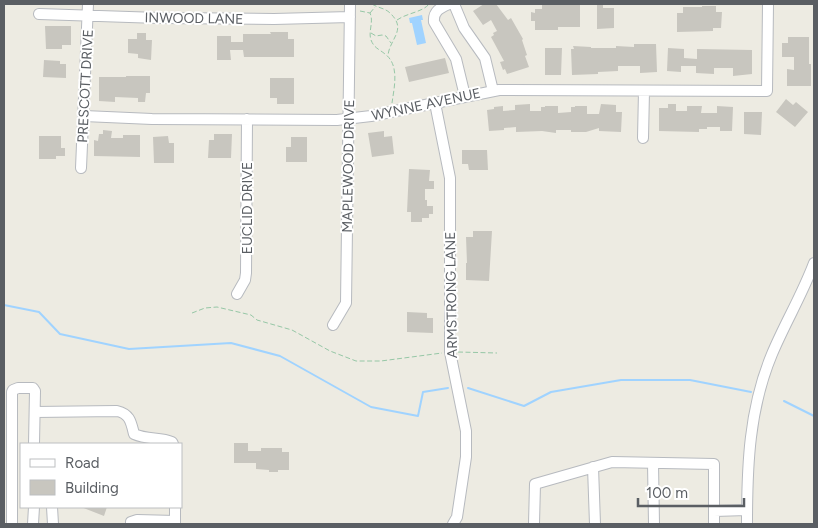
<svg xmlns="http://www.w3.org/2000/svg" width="818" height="528" viewBox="0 0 818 528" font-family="Figtree,sans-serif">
  <rect width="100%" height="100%" fill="#edebe2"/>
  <!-- water -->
  <path fill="#a0d3ff" d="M422,15L423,20H421L426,43L417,45L412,23H410L409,18Z"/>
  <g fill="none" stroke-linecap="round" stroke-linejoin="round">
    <!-- stream -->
    <path stroke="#a0d3ff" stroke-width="2" d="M4,305L39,312L60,334L129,349L231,343L280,356L371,407L418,416L423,392L448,388
      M468,388L524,406L551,392L621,380H690L751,392
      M784,401L814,416"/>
  </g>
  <!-- building -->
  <path fill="#c8c6bf" d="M484,4H496L508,20L511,18L523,39L522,40L527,55L525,56L529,67L507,74L505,69L503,70L500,62L504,61L491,37L494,35L493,33L497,31L491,20L483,25L473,11Z
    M542,4H580V27H558V30H535V21H531V12L535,13V9H542Z
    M603,4V8H614V28L597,29V5Z
    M702,6H716V12H722L721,28H713V31L677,32V13H683V7H702Z
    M45,26H71V45H62V49H46Z
    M270,32H288V39H294V57H244L243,50H230L231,60H217V36H231V42H243V34H271Z
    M137,33H146V40H152L151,60L138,58V54L128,53V39H137Z
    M788,37H809V64H811V86H787V69L794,70V57H782V43H788Z
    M634,44H656L657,72L640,73V66H618V71L598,72V74L572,75L571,49H574L573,46L591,47V48H616V46L634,47Z
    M545,48H562L561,75H545Z
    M668,48L684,49V58L697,59V49L752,50V74L733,76V68H714V74L696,73V66H681V72L667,71Z
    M445,58L449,73L409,82L405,67Z
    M44,60L60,61V64H66V78L43,77Z
    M126,76H150V93H146L145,102H138V98L115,97V102L99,101V77H126Z
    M270,78H294V104H277V98H270Z
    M786,99L793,105L796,102L808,112L795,127L776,112Z
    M530,104V111H541V107H545V106H558V113L571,112V107H575V106H587V114H599L601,104L616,105V112H622L621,132L599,131V128L586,132H571V130H556V133L542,131L516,132V127L504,128V130L489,131L487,110L494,109V107L503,106V111L515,110V105Z
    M668,104H676V111H687V106H702L701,113H717V106L733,107L732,131H720V127H707V129H699V132L659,131V108H668Z
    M744,112H762L761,135L744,134Z
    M103,130L112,131L111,138H123V135H140V157L94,156V140L98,141L99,134H103Z
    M384,131V137L392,136L394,154L372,157L368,133Z
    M214,134H232L231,158H208L209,140H214Z
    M39,136H61V148H65V156H56V159H39Z
    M168,136L169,143H174V163H154L153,137Z
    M291,137H307V162H286V147H291Z
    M462,150H487L488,170H469L468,164H462Z
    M409,169L430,170L429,181H434V189H425V200H427V206H433V214H429V218H422V222H411V212H407Z
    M473,231H492L489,281L466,280V263H467L466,237H473Z
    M407,312L427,313V318H433V333L407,332Z
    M234,443H248V451H261V448H282V452H289V470H278V472H269V470L256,469V463H234Z
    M81,507H107L104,516Z"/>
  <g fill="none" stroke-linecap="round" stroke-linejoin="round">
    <defs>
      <path id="minor" d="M449,4C440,8 433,11 434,22L456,59L465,96
        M454,4L464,28L485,58L493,91
        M39,14L159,18L274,19L350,17
        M435,103L450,178V352L466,431V457L457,517L453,524
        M84,116L152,119L337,120L371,116L499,90L767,91L768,4
        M643,138L644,91
        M81,168L88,4
        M237,294L245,280L246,273L247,119
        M333,325L346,303L350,4
        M35,412L117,411C130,414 131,422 134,434C147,440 160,437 172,442L173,444
        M653,463L654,524
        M593,467L595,524
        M52,507L53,524
        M714,511L747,510
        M12,524V392L13,390L18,388H33L35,391L34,444
        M33,524L34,507
        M131,524V522L137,520L175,521
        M175,524V507
        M534,524L535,484L612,462L714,464V524
        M747,524C747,466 749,409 772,354C785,323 802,295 814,263"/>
    </defs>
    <!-- minor casing -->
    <use href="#minor" stroke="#b7babf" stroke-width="12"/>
    <!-- path -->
    <path stroke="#96c7a6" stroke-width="1" stroke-dasharray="5 2.5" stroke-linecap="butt" d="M372,4C378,8 385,8 390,13C408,30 389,39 388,56
      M360,11L370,13C374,22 368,31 371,40C374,48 379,49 385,54C400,65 394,88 392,103
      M370,13L375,7
      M397,20C407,13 423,12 429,4
      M371,33L376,36L382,35L386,36L391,43
      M192,313L205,308L217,307L251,315L257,320L292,330L330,351L356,361H381L442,353
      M458,352L497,353"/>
    <!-- minor -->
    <use href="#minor" stroke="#fff" stroke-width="10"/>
  </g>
  <g text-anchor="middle" stroke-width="4" stroke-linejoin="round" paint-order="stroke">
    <!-- street labels -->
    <g font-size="14" fill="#5a5e63" stroke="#fff">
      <text transform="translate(194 18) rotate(1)" y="5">INWOOD LANE</text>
      <text transform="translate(85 86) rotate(-87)" y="5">PRESCOTT DRIVE</text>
      <text transform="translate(426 104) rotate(-12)" y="5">WYNNE AVENUE</text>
      <text transform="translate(348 166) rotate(-89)" y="5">MAPLEWOOD DRIVE</text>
      <text transform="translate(247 208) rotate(-90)" y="5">EUCLID DRIVE</text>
      <text transform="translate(451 295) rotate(-91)" y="5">ARMSTRONG LANE</text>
    </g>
  </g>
  <!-- border -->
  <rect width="818" height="528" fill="none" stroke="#5a5e63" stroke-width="10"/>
  <!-- legend -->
  <rect x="20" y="443" width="162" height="65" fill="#ffffff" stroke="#bdbfc1"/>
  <rect x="30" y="459" width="25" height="8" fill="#ffffff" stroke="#bdbfc1"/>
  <text x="65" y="468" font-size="15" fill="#5a5e63">Road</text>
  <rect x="30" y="480" width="25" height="15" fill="#c8c6bf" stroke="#bdbfc1"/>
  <text x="65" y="493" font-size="15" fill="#5a5e63">Building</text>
  <!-- scale -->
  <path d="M638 498v8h106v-8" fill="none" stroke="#5a5e63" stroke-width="2.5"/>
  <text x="646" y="498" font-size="15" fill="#5a5e63" stroke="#ffffff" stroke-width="4" paint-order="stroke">100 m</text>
</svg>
